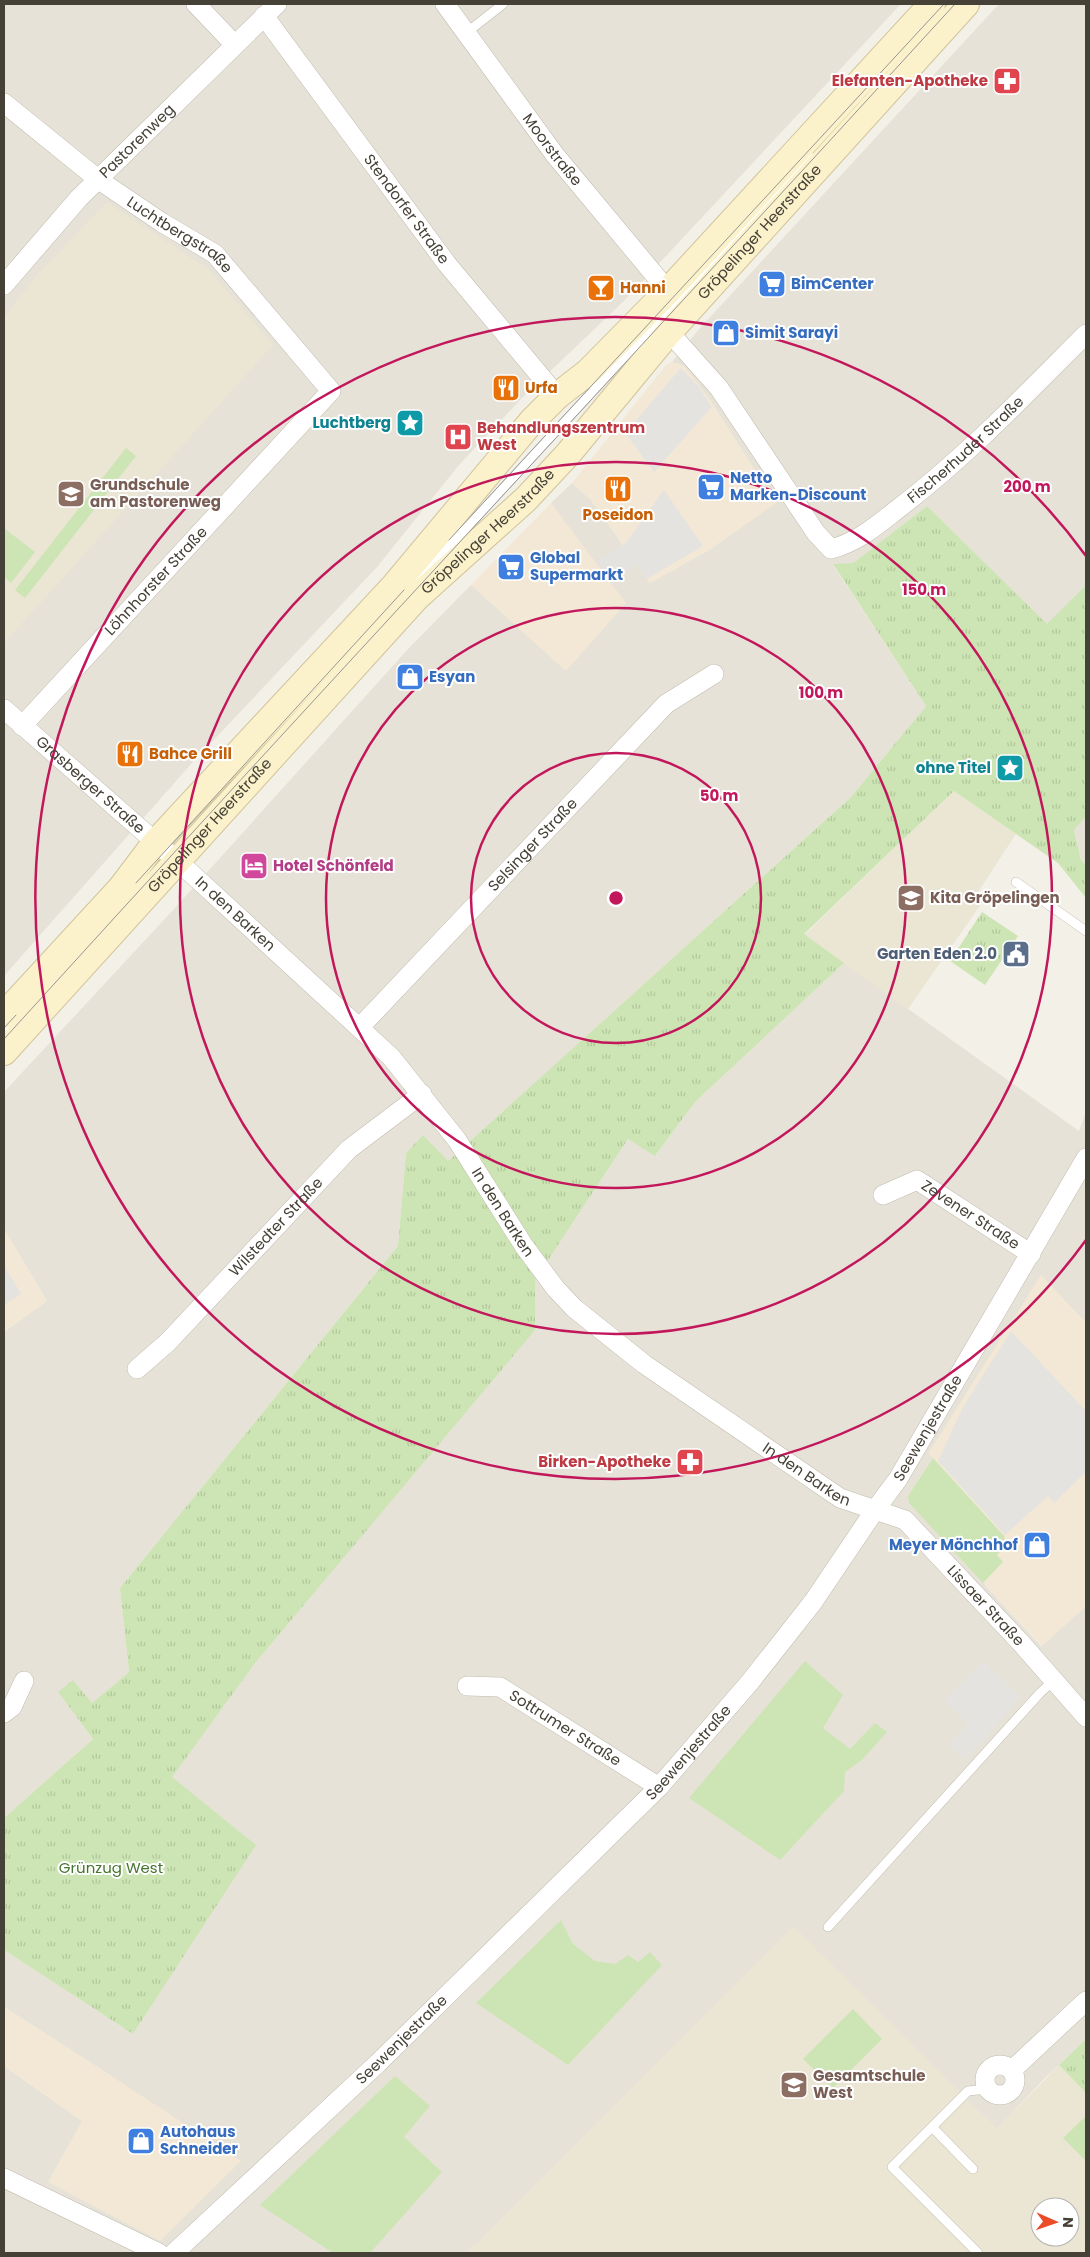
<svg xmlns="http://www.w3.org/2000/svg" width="1090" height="2257" viewBox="0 0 1090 2257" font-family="Poppins,sans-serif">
  <defs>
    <pattern id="park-tufts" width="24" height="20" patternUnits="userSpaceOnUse" patternTransform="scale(1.25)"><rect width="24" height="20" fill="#cde5b4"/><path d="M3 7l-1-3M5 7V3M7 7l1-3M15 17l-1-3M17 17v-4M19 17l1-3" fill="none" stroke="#b1c69b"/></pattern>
  </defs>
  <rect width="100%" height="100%" fill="#f3f0e8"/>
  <!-- residential -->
  <path fill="#e7e2d7" d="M4,4H901L624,301L522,398L459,465L377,567L192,763L4,976Z
    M999,4H1086V585L1047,625L927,506L853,563L833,565L926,706L851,797L447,1162L423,1135L406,1153L398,1246L120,1588L129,1672L92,1703L58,1692L93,1739L4,1818V1332L47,1301L4,1229V1092L174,909L408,649L471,585L566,670L625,604L551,503L572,483L591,500L650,583L684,366L672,362L700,328Z
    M1086,817V865L1081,860L1074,830Z
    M844,963L1079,1131L1086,1112V1323L1041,1276L929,1453L933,1458L908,1496L910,1503L1041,1646L1086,1606V2039L1045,2078L997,2129L793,1927L482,2239L465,2253H4V2066L82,2121L116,2079L4,2007V1950L133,2034L255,1845L171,1777L256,1662L534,1330L535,1280L628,1139L656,1155L695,1102Z"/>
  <!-- commercial -->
  <path fill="#f3e8d5" d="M672,362L684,366L711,401L776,503L708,551L650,583L591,500L572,483L666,365Z
    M551,503L626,603L566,671L471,585Z
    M4,1229L47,1301L4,1332Z
    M1041,1275L1086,1323V1606L1042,1646L909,1503L908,1496L933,1458L929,1453Z
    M4,2007L116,2079L241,2161L160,2241L48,2182L82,2121L4,2066Z"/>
  <!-- education -->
  <path fill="#ebe5d3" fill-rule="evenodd" d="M107,202L208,269L273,345L4,643V317L39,273Z
    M954,791L1016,834L976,895L984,900L908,1009L804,935Z
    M793,1926L997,2129L1059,2065L1086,2093V2253H465L482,2239ZM1040,2207H1070V2237H1040Z"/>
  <!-- grass -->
  <path fill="#cde5b4" d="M126,448L136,456L25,598L15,590Z
    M4,528L35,552L11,583L4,577Z
    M933,1458L1004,1536L1006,1545L997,1555L1003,1562L983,1583L909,1503L908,1496Z
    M805,1661L843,1695L823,1728L850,1749L875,1723L887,1732L862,1760L845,1772L844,1791L780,1860L689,1798Z
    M561,1920L573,1944L595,1961L615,1964L628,1955L638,1962L650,1952L662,1965L568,2065L476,2003Z
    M853,2009L882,2039L833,2088L803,2059Z
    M395,2076L430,2106L404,2137L442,2172L370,2253H333L260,2205Z
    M1086,2116V2161L1063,2138Z"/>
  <!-- park -->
  <path fill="url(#park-tufts)" d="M927,506L1047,624L1086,585V817L1074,830L1081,860L1086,865V898L1058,863L954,791L804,934L844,963L695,1102L655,1156L628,1139L535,1280V1330L256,1662L172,1777L256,1845L133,2034L4,1950V1818L93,1739L58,1692L73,1680L92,1703L129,1672L120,1588L398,1246L406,1153L423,1135L448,1161L851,797L926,706L833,564L853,563Z
    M982,912L1018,936L985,985L950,961Z
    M1086,2039V2093L1059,2065Z"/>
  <!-- parking -->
  <path fill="#e5e3e0" d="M681,368L699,387L712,407L654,472L625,433Z
    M664,490L703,546L647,579L636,564L611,581L597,561L625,544Z
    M4,1265L21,1294L4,1305Z
    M1011,1331L1086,1411V1472L1054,1503L1048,1496L1005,1535L938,1461L963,1407Z
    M982,1661L1021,1697L965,1760L949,1745L968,1724L945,1702Z"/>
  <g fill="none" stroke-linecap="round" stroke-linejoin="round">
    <defs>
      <path id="service" d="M466,33L503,4
        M418,580L810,157
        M1016,882L1086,931
        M4,1033L14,1021
        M828,1927L1040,1693L1054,1680
        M932,2127L973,2169
        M978,2253L892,2167L968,2091L987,2089"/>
      <g id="minor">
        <path d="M196,4L234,44"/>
        <path id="s1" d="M445,4L555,155L668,291"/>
        <path id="s2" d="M264,16L447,264L557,396"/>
        <path id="s3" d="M4,103L99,180L161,222L215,254L331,391L22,726"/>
        <path id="s4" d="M4,285L79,198L277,4"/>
        <path id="s5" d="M669,332L719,388L816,533L831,549C858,542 877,525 899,508C967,456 1026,394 1086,334"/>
        <path id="s6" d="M4,709L193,875L391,1057L457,1140L524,1246L556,1289L574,1308L644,1364L840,1498L905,1520L1021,1643L1086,1717"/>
        <path id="s7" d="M360,1027L666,704L714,674"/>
        <path id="s8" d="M883,1195L917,1180L1031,1254"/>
        <path id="s9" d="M137,1369L168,1342L349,1149L422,1094"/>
        <path id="s10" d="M467,1686L500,1687L659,1787"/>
        <path d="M4,1713L12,1707L24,1681"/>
        <circle cx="1000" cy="2080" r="15"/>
        <path d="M1012,2070L1086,2001"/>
        <path d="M4,2178L159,2253"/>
        <path id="s11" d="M174,2253L378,2063L659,1787L750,1682L813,1602L875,1510L898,1479L1086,1158"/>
      </g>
      <g id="secondary">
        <path d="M4,1015L121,888L155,843L394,586L532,421L557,396L588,372L668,291L932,4"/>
        <path id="s12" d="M4,1052L417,597L526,499L568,454L669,332L966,4"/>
      </g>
    </defs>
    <!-- service casing -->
    <use href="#service" stroke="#c1bbae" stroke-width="10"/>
    <!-- minor casing -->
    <use href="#minor" stroke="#c1bbae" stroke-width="20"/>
    <!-- secondary casing -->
    <use href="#secondary" stroke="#d0c49b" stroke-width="28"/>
    <!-- service -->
    <use href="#service" stroke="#fff" stroke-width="9"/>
    <!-- minor -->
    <use href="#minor" stroke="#fff" stroke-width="19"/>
    <!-- secondary -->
    <use href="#secondary" stroke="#fbf1ca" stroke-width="26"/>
    <!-- tram -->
    <path stroke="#979797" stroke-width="1" d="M449,540L944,4
      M136,883L404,590
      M4,1028L16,1015
      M4,1039C319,692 639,350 955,4"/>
  </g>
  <!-- distance rings -->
  <g fill="none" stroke="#c2185b" stroke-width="2.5">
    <circle cx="616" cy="898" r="145"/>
    <circle cx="616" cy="898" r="290"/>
    <circle cx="616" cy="898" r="436"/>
    <path d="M1086 1240A581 581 0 1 1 1086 556"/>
  </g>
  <!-- icons -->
  <defs>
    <symbol id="pharmacy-square" viewBox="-11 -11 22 22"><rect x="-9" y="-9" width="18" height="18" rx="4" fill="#e0444e" stroke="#fff"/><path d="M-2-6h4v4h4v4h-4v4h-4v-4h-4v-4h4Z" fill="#fff"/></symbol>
    <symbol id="supermarket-square" viewBox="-11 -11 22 22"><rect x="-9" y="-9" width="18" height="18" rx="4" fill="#3f7fe0" stroke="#fff"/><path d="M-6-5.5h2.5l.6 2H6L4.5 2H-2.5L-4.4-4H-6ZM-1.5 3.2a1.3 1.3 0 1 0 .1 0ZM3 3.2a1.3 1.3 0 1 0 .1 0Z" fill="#fff"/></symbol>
    <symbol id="bar-square" viewBox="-11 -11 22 22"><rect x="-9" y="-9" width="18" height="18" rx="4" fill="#e8710a" stroke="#fff"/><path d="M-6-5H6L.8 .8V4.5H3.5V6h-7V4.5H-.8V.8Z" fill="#fff"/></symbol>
    <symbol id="shop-square" viewBox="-11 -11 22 22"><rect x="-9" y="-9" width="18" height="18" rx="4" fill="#3f7fe0" stroke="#fff"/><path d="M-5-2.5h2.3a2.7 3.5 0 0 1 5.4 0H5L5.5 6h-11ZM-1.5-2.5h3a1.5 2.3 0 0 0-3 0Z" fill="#fff"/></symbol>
    <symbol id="restaurant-square" viewBox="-11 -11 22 22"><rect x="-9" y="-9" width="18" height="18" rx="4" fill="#e8710a" stroke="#fff"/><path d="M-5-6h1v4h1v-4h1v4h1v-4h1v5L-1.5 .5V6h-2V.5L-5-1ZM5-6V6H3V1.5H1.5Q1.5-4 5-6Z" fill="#fff"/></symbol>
    <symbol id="sight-square" viewBox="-11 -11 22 22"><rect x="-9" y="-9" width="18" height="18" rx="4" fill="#0f9aa8" stroke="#fff"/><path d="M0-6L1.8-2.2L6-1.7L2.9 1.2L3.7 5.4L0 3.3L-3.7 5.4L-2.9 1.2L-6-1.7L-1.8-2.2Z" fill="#fff"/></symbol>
    <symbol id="hospital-square" viewBox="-11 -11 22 22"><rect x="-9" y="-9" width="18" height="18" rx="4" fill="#e0444e" stroke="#fff"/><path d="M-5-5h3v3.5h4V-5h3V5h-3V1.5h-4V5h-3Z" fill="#fff"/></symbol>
    <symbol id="school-square" viewBox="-11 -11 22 22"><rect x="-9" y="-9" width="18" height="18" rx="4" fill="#8d6e63" stroke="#fff"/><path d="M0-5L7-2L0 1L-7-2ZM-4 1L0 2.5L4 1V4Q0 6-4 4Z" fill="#fff"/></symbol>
    <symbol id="hotel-square" viewBox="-11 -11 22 22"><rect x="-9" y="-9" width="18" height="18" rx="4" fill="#d1479c" stroke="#fff"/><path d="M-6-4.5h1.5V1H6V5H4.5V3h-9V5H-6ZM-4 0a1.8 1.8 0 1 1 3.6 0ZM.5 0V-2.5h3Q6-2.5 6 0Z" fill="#fff"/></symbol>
    <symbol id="civic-square" viewBox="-11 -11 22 22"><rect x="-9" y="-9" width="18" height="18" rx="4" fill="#5c6f8a" stroke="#fff"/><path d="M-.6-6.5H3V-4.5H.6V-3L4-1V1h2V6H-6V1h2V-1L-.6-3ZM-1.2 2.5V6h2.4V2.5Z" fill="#fff"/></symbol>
  </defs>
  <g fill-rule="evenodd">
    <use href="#pharmacy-square" x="991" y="65" width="32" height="32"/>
    <use href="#supermarket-square" x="756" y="268" width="32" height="32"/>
    <use href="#bar-square" x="585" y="272" width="32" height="32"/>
    <use href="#shop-square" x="710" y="317" width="32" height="32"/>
    <use href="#restaurant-square" x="490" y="372" width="32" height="32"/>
    <use href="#sight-square" x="394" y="407" width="32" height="32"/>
    <use href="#hospital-square" x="442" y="421" width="32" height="32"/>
    <use href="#supermarket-square" x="695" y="471" width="32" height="32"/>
    <use href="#restaurant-square" x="602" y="473" width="32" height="32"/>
    <use href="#school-square" x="55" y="478" width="32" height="32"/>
    <use href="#supermarket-square" x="495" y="551" width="32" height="32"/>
    <use href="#shop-square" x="394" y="661" width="32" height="32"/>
    <use href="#restaurant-square" x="114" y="738" width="32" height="32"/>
    <use href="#sight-square" x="994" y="752" width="32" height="32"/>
    <use href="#hotel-square" x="238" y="850" width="32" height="32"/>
    <use href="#school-square" x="895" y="882" width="32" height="32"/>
    <use href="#civic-square" x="1000" y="938" width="32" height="32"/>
    <use href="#pharmacy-square" x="674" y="1446" width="32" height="32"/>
    <use href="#shop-square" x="1021" y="1529" width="32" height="32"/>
    <use href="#school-square" x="778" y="2069" width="32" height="32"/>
    <use href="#shop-square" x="125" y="2125" width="32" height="32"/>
  </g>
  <g text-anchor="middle" stroke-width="4" stroke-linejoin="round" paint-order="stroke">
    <!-- health labels -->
    <g font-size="15" font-weight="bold" fill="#be3a42" stroke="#fff" text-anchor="end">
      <text x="988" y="86">Elefanten-Apotheke</text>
      <text x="477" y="433" text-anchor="start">Behandlungszentrum<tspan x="477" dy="17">West</tspan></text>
      <text x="671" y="1467">Birken-Apotheke</text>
    </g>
    <!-- street labels -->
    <g font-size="15" fill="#464137" stroke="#fff">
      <text dy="5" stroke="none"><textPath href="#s4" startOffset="196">Pastorenweg</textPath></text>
      <text dy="5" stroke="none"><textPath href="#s1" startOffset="181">Moorstraße</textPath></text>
      <text dy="5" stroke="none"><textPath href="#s2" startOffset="240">Stendorfer Straße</textPath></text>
      <text dy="5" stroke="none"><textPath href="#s12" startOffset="1116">Gröpelinger Heerstraße</textPath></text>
      <text dy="5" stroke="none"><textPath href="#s3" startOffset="220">Luchtbergstraße</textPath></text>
      <text dy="5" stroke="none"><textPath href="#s5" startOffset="440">Fischerhuder Straße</textPath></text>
      <text dy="5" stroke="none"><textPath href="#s12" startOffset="711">Gröpelinger Heerstraße</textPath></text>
      <text transform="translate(156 581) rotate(-47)" y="5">Löhnhorster Straße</text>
      <text dy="5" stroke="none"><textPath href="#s6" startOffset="115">Grasberger Straße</textPath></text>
      <text dy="5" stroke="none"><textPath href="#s12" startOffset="306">Gröpelinger Heerstraße</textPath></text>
      <text dy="5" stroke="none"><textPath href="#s7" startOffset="251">Selsinger Straße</textPath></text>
      <text dy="5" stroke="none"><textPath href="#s6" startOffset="309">In den Barken</textPath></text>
      <text dy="5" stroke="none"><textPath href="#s6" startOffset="712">In den Barken</textPath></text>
      <text dy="5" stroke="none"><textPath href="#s8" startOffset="101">Zevener Straße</textPath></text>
      <text dy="5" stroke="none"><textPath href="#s9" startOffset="199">Wilstedter Straße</textPath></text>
      <text dy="5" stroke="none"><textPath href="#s11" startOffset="1122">Seewenjestraße</textPath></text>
      <text dy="5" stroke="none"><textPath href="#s6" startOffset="1118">In den Barken</textPath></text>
      <text dy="5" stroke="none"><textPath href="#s6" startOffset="1345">Lissaer Straße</textPath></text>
      <text dy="5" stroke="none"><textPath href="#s10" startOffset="110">Sottrumer Straße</textPath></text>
      <text dy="5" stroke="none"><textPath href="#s11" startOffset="718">Seewenjestraße</textPath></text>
      <text dy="5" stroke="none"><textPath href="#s11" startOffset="312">Seewenjestraße</textPath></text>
    </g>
    <!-- shop labels -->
    <g font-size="15" font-weight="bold" fill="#366cbe" stroke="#fff" text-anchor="start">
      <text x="791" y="289">BimCenter</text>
      <text x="745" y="338">Simit Sarayi</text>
      <text x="730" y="483">Netto<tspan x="730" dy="17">Marken-Discount</tspan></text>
      <text x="530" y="563">Global<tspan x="530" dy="17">Supermarkt</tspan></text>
      <text x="429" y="682">Esyan</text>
      <text x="1018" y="1550" text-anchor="end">Meyer Mönchhof</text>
      <text x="160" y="2137">Autohaus<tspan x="160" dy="17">Schneider</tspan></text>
    </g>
    <!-- food labels -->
    <g font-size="15" font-weight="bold" fill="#c56008" stroke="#fff" text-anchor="start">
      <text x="620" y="293">Hanni</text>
      <text x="525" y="393">Urfa</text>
      <text x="618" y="520" text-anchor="middle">Poseidon</text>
      <text x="149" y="759">Bahce Grill</text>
    </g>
    <!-- culture labels -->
    <g font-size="15" font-weight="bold" fill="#0d838f" stroke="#fff" text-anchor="end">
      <text x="391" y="428">Luchtberg</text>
      <text x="991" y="773">ohne Titel</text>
    </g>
    <!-- education labels -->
    <g font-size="15" font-weight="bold" fill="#785e54" stroke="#fff" text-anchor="start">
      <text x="90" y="490">Grundschule<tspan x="90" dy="17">am Pastorenweg</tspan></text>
      <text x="930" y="903">Kita Gröpelingen</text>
      <text x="813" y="2081">Gesamtschule<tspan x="813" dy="17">West</tspan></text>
    </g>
    <!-- hotel labels -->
    <g font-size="15" font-weight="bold" fill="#b23c85" stroke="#fff" text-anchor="start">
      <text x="273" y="871">Hotel Schönfeld</text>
    </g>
    <!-- service labels -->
    <g font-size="15" font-weight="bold" fill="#4e5e75" stroke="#fff" text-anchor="end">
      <text x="997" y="959">Garten Eden 2.0</text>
    </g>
    <!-- park labels -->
    <g font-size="15" fill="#46742e" stroke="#fff">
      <text x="111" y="1873">Grünzug West</text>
    </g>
  </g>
  <circle cx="616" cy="898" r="8" fill="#c2185b" stroke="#fff" stroke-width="2.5"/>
  <g font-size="15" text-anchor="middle" font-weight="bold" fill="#c2185b" stroke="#fff" stroke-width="4" stroke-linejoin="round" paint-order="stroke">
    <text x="1027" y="492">200 m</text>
    <text x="924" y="595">150 m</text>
    <text x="821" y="698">100 m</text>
    <text x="719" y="801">50 m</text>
  </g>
  <!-- border -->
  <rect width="1090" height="2257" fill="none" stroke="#464137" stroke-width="10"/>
  <!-- north arrow -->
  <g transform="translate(1055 2222) rotate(92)"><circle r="24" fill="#ffffff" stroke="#b5b3af"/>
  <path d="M0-4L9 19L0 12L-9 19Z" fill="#ec4b27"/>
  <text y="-8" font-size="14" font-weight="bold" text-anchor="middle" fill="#464137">N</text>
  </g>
</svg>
